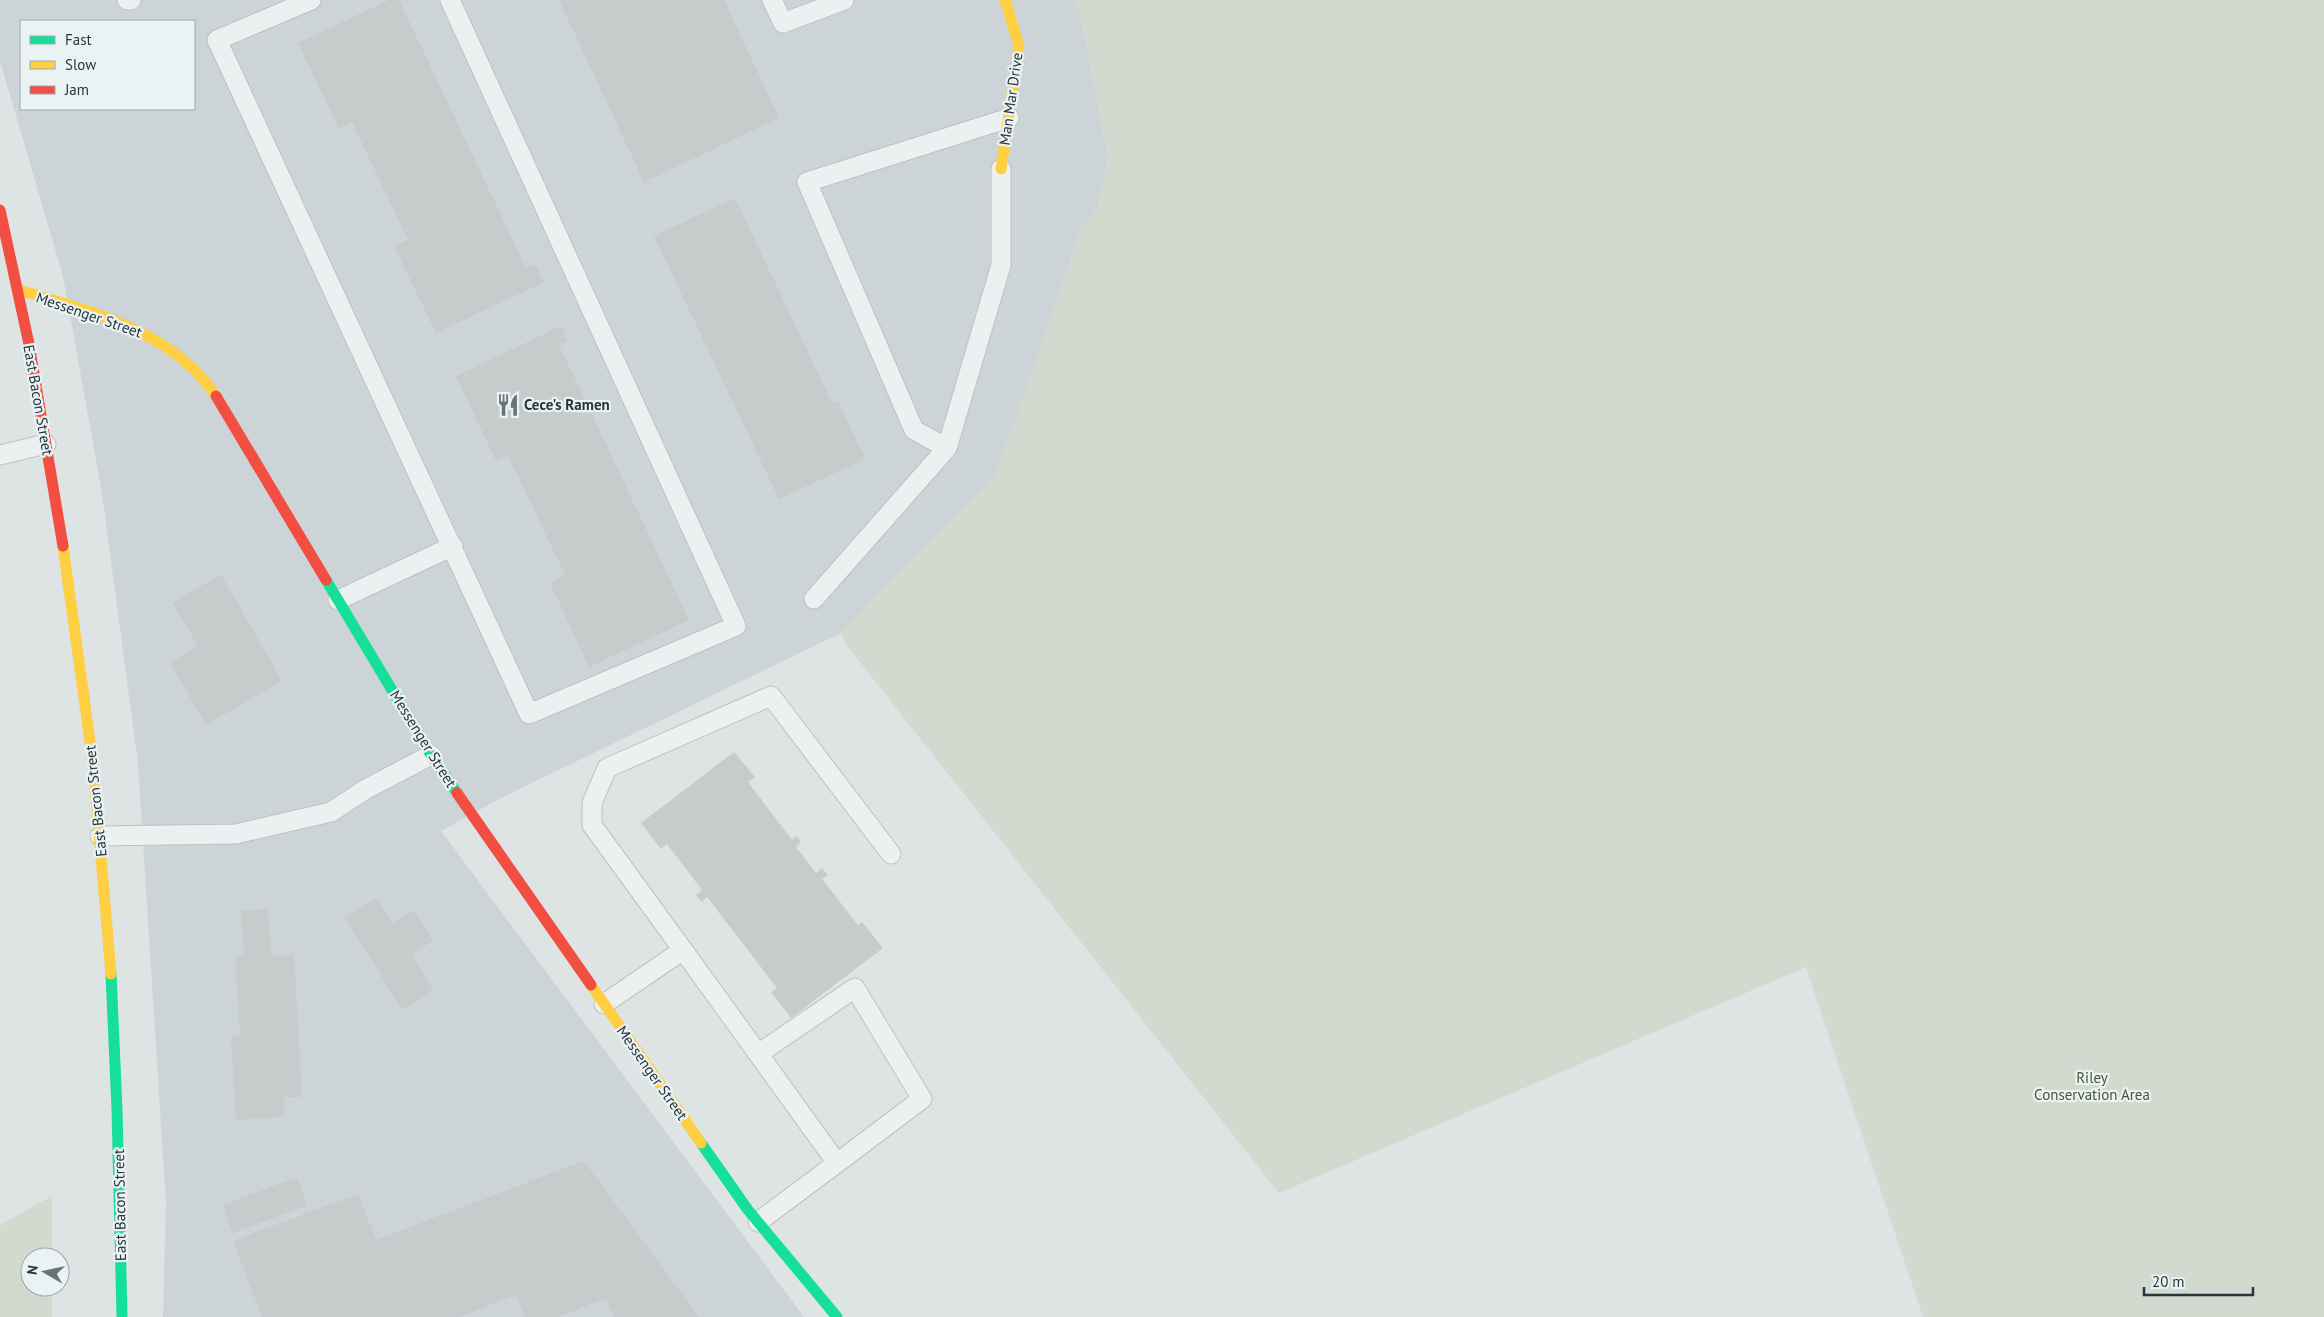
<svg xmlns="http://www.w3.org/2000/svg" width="2324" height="1317" viewBox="0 0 2324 1317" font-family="'PT Sans',sans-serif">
  <rect width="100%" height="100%" fill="#dee3e4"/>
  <!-- built -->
  <path fill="#ccd4d7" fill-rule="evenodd" d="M0,0H1075L1081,17L1108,158L1097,209L1082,227L997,473L841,633L505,796L441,831L804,1317H163L166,1204L138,763L102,493L63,276L0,61ZM21,21H194V109H21Z"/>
  <!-- green -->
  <path fill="#d2d9cf" d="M1075,0H2324V1317H1923L1806,967L1279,1193L848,647L841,633L997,473L1082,227L1097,209L1108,158L1081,17Z
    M52,1196V1257H30V1287H52V1317H0V1225Z"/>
  <!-- building -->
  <path fill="#c6cbcc" d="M389,0H399L526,268L535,264L544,282L436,333L394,246L408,240L352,122L339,129L298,43Z
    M559,0H724L779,118L644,182Z
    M735,198L832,403L838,401L865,459L779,499L654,236Z
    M561,326L567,341L559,345L689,620L589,667L550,583L565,575L508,455L496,461L456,376Z
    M221,574L282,681L206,725L170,663L198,646L173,603Z
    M734,752L755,777L748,782L792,840L797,836L801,842L796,847L816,873L822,868L828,875L822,879L858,925L862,922L883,948L791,1018L771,992L777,988L707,897L702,902L696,895L702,890L667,844L661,849L641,823Z
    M377,898L392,923L414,910L433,941L412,954L433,990L402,1010L345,917Z
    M268,909L271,956L294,955L302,1097H284L285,1117L236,1120L231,1037L240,1036L235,956H244L241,911Z
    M584,1161L699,1317H614L606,1298L558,1317H525L516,1295L459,1317H262L233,1241L358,1194L376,1240Z
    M297,1177L307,1205L233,1233L223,1205Z"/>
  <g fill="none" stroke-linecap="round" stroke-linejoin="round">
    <defs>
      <path id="lane" d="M127,0H131
        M311,0L217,40L529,714L736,626L450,0
        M772,0L783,23L844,0
        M1001,169V265L947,448L914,430L807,182L1009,118
        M0,455L46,444
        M814,599L947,448
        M338,600L453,546
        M100,836L236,834L331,812L366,789L431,755
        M683,950L592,825V803L607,768L771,696L891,854
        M604,1004L683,950L837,1163L758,1222
        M758,1054L855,988L922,1099L837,1163"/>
    </defs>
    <!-- lane casing -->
    <use href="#lane" stroke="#bdc1c2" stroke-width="21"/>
    <!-- lane -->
    <use href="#lane" stroke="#edf0f0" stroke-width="19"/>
    <!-- fast -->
    <path stroke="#16e098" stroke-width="11" d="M326,580L431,755L457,793
      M111,974L117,1109L122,1317
      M701,1143L748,1210L837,1317"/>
    <!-- slow -->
    <path stroke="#ffcf43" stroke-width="11" d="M1001,169L1019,46L1005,0
      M20,290C91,312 172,330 216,396
      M63,546L93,763L111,974
      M591,985L701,1143"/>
    <!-- jam -->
    <path stroke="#f24e42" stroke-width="11" d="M0,210L29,344L63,546
      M216,396L326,580
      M457,793L591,985"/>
  </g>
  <!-- icons -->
  <defs>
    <symbol id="restaurant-bare" viewBox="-9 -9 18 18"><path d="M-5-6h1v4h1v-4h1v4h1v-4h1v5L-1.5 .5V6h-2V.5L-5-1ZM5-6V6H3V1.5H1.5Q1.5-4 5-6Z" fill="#667377" stroke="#ebf2f4" stroke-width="2.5" paint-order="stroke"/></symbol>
  </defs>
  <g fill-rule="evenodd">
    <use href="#restaurant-bare" x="492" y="389" width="32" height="32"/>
  </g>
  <g text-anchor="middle" stroke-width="4.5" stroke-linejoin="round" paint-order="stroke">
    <!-- street labels -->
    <g font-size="15" fill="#26363c" stroke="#ebf2f4">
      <text transform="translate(1011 99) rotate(-82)" y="5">Man Mar Drive</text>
      <text transform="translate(89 315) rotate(19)" y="5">Messenger Street</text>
      <text transform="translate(38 400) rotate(80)" y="5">East Bacon Street</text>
      <text transform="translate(423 739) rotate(58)" y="5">Messenger Street</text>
      <text transform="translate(96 801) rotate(-96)" y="5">East Bacon Street</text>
      <text transform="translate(652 1073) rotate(55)" y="5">Messenger Street</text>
      <text transform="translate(120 1205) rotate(-91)" y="5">East Bacon Street</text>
    </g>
    <!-- poi labels -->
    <g font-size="15" font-weight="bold" fill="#26363c" stroke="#ebf2f4" text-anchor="start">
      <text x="524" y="410">Cece's Ramen</text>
    </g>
    <!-- park labels -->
    <g font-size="15" fill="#475733" stroke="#ebf2f4">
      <text x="2092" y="1083">Riley<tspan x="2092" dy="17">Conservation Area</tspan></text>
    </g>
  </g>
  <!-- legend -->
  <rect x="20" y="20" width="175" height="90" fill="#ebf2f4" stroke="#9ca7aa"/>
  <rect x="30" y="36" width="25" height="8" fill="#16e098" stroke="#9ca7aa"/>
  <text x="65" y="45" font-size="15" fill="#26363c">Fast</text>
  <rect x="30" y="61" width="25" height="8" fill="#ffcf43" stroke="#9ca7aa"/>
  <text x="65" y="70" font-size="15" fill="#26363c">Slow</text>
  <rect x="30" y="86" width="25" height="8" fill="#f24e42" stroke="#9ca7aa"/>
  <text x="65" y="95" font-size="15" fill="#26363c">Jam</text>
  <!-- north arrow -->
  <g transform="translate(45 1272) rotate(279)"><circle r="24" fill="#ebf2f4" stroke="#9ca7aa"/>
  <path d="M0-4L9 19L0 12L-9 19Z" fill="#667377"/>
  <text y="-8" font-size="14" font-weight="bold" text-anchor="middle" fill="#26363c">N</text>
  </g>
  <!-- scale -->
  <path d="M2144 1287v8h109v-8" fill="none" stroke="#26363c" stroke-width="2.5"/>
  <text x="2152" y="1287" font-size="15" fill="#26363c" stroke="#ebf2f4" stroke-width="4" paint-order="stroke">20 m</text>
</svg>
